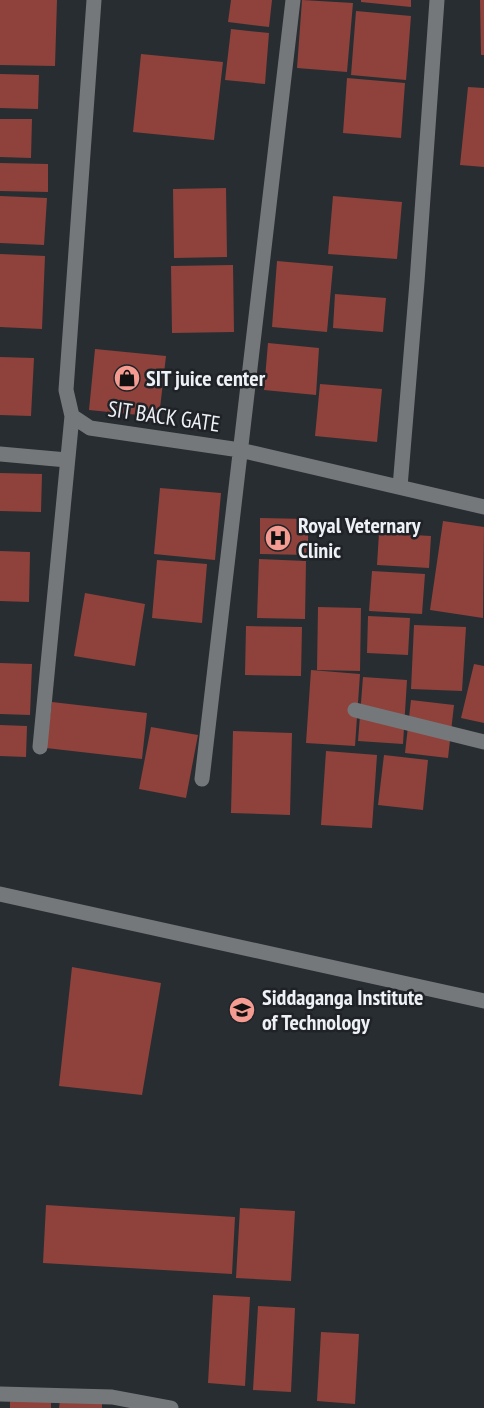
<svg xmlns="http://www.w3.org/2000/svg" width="484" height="1408" viewBox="0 0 484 1408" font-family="'PT Sans Narrow',sans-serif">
  <rect width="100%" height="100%" fill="#282d32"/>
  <!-- building -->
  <path fill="#8e423b" d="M0,0H57L55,66L0,65Z
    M231,0H272L269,27L228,22Z
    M302,0L353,3L347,72L297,68Z
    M361,0H411V7L361,2Z
    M480,0H484V55H481Z
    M356,11L411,16L406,80L351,75Z
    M231,29L269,33L265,84L225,80Z
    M141,54L223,62L214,140L133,132Z
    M0,74L39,75L38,109L0,108Z
    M347,78L405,83L401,138L343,133Z
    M468,87L484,88V167L460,165Z
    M0,119H32L31,158L0,157Z
    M0,163L48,164V192L0,191Z
    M226,188L227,257L174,258L173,189Z
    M0,196L47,198L44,245L0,243Z
    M333,196L402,202L397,259L328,254Z
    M0,254L45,256L42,329L0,327Z
    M277,261L333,266L327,332L272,327Z
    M233,265L234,332L172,333L171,266Z
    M335,294L386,298L383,332L333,328Z
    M268,343L319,348L316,395L264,390Z
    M95,349L166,356L159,417L89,410Z
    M0,357L34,358L31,416L0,415Z
    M320,384L382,389L377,442L315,436Z
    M0,473L42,474L41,512L0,511Z
    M160,488L221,493L215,560L154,554Z
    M260,518L308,519V555L260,554Z
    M443,521L484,527L483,618L430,610Z
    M379,533L431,536L429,568L377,565Z
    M0,551L30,552L29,602L0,601Z
    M259,559L306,561L305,619L257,618Z
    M157,560L207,564L202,623L152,618Z
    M372,571L425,574L422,614L369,611Z
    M85,593L145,604L135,666L74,656Z
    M318,607L361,608L360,671L317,670Z
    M368,616L410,618L408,655L367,653Z
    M414,625L466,627L462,691L411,689Z
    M246,626L302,627L301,676L245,675Z
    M0,663L32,664L30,715L0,714Z
    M474,664L484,666V723L461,718Z
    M311,670L360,674L355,746L306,743Z
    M363,677L407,680L403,744L358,741Z
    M411,700L454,705L448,758L405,753Z
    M52,702L147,713L142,759L46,748Z
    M0,725L27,726L26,757L0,756Z
    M151,727L198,735L186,798L139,789Z
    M233,731L292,733L290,815L231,813Z
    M326,751L377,755L372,828L321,825Z
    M384,755L428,760L423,810L378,805Z
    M72,967L161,983L142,1095L59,1086Z
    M46,1205L235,1217L232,1274L43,1263Z
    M240,1208L295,1211L291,1281L236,1278Z
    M213,1295L250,1297L245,1386L208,1383Z
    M258,1306L295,1308L291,1392L253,1390Z
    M321,1332L359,1334L355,1404L317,1401Z
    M10,1399L51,1401V1408H10Z
    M60,1401L102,1404V1408H59Z"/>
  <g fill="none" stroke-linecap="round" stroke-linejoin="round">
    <!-- minor -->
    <path stroke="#75787a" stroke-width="15" d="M94,0L66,390L72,416L90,428L240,450L484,507
      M0,454L67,460
      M400,487L417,282L437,0
      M355,710L484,742
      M40,747L72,416
      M202,779L293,0
      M0,894L484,1001
      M0,1394L112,1397L171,1408"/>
  </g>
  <!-- icons -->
  <defs>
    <symbol id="shop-disc" viewBox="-11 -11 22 22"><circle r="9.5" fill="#f59c92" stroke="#1f2328"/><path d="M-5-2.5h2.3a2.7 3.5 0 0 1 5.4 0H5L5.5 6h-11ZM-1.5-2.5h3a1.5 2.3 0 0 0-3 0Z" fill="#111"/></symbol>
    <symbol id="hospital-disc" viewBox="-11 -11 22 22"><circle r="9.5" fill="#f59c92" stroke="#1f2328"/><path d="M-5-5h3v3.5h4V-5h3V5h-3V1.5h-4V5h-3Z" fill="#111"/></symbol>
    <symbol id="university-disc" viewBox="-11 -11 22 22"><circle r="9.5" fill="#f59c92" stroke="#1f2328"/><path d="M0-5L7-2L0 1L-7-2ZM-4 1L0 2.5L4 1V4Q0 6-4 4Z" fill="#111"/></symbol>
  </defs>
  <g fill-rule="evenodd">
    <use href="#shop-disc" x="112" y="363" width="30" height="30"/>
    <use href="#hospital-disc" x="263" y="523" width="30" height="30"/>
    <use href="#university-disc" x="227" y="995" width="30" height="30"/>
  </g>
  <g text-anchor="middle" stroke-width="5" stroke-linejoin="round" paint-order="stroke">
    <!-- poi labels -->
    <g font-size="22" font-weight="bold" fill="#eef1f5" stroke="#1f2328" text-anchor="start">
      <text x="146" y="386">SIT juice center</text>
      <text x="298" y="533">Royal Veternary<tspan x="298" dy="25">Clinic</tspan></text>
      <text x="262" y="1005">Siddaganga Institute<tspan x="262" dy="25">of Technology</tspan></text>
    </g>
    <!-- street labels -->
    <g font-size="22" fill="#eef1f5" stroke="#1f2328">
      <text transform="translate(164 416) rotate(8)" y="8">SIT BACK GATE</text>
    </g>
  </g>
</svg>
